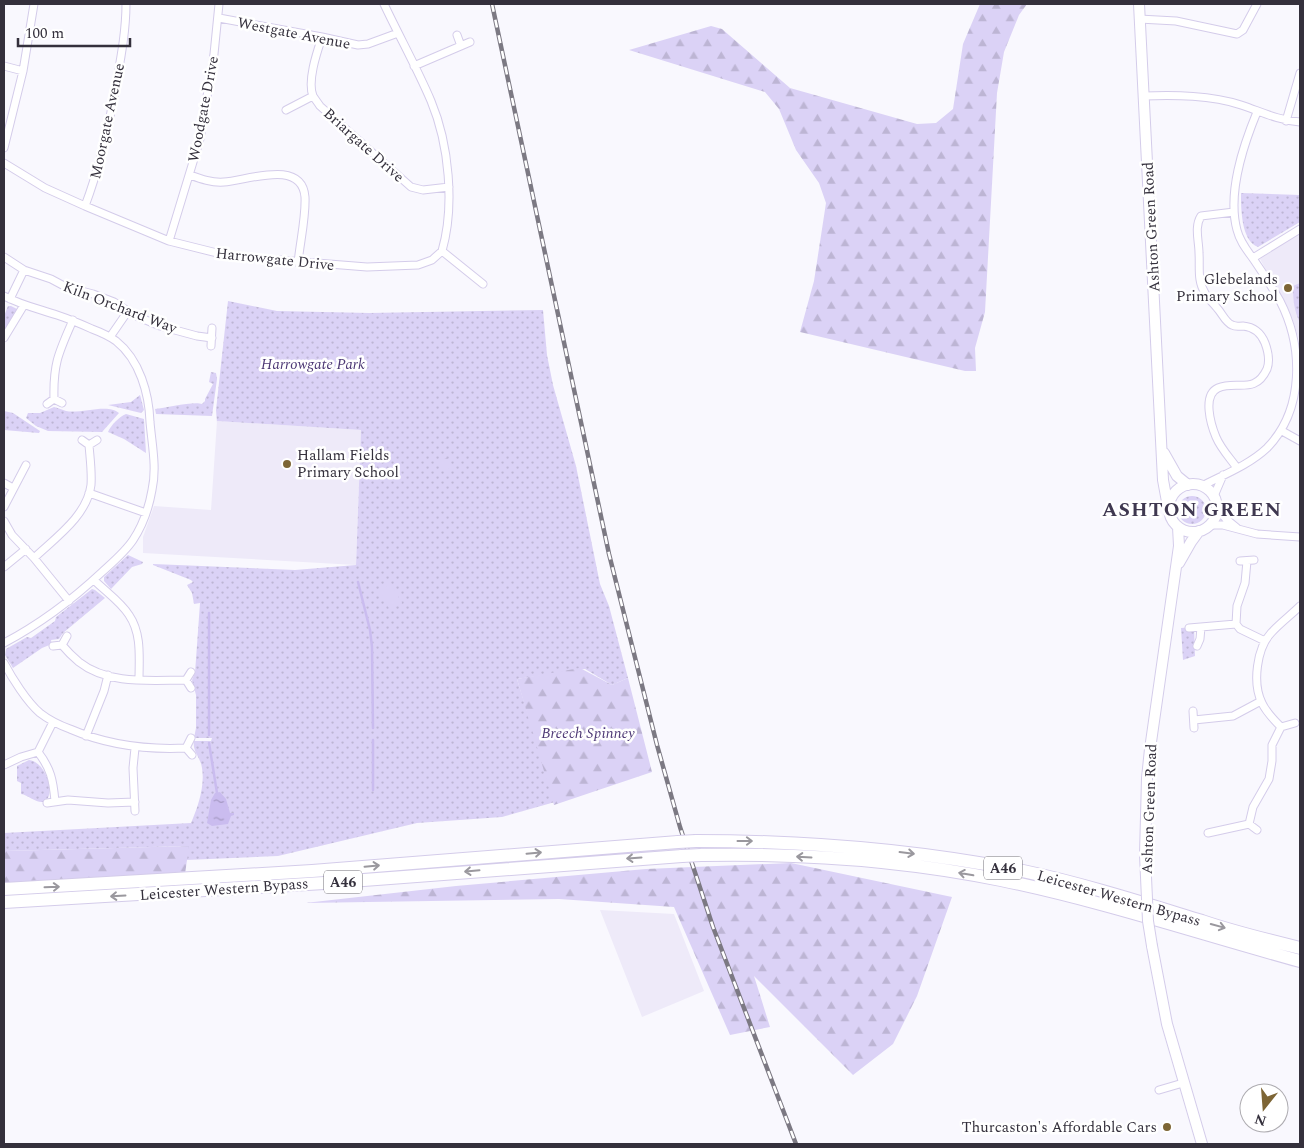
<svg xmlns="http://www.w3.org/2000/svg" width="1304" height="1148" viewBox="0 0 1304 1148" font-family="Spectral,serif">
  <defs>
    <pattern id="green-dots" width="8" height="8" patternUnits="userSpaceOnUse" patternTransform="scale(1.25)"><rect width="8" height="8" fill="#dbd2f6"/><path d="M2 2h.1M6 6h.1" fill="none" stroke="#bdb5d4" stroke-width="1.8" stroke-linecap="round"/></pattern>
    <pattern id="forest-firs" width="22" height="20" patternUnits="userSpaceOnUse" patternTransform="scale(1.25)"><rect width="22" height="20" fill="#dbd2f6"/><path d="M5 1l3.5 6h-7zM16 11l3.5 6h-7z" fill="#bdb5d4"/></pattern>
    <pattern id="water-ripples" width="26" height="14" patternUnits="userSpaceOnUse" patternTransform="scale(1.25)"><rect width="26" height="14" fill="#cabcef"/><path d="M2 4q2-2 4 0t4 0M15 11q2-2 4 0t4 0" fill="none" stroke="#a599c3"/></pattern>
  </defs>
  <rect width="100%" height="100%" fill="#f9f8fe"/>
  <!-- built -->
  <path fill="#eeeaf9" d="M1300,233V343L1292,317L1260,259Z
    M217,421L361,430L356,565L143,553V537L154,506L211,510Z
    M600,910L674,914L704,991L642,1017Z"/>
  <!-- green -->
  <path fill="url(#green-dots)" d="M1241,193L1300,195V222L1258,247C1241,241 1241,208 1241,193Z
    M1300,283V323C1294,310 1293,300 1293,286Z
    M228,301L277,311L369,313L543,310L547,355L553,385L576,466L600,584L609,606L628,678L612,685L585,669L517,679L555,802L502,817L417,823L278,856L186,860L188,846L4,851V833L191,823C198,807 205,786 202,768C201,758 192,751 194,741H211L212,738H194L196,728V695L192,680L195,673L200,603L194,604L192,593L187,585L193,582L191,580L153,565V564L295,570L356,565L361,430L217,421V423L216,410Z
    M8,306H11L19,310L4,334V316Z
    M211,372L216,373L217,379L212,416L156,414L155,409C166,408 194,401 202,404L205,401V399L213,384L209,382Z
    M140,395L144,410L141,413L108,405L131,402Z
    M54,407C59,408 62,410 66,411C81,414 108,403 119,413L102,432L48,431L36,426L26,418L28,413H40Z
    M4,411L13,413L40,431L39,433L4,430Z
    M126,414L144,419L146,453L124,439L108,432C111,425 119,417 126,414Z
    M1178 510a14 14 0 1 1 28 0a14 14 0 1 1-28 0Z
    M128,555L143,562L142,564L132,567L111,589L104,581V577Z
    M92,589L95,590L105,598L63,633L59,639L51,640L52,644L42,648L13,668L5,655L6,649L27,637L31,638L55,621L56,617Z
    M1194,627L1195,656L1183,660L1181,628Z
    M29,760C47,762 57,798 43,802C36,803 28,795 21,794V783L17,781V766Z"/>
  <!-- forest -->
  <path fill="url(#forest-firs)" d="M980,4H1027L1019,15L1004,52L997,93L985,312L975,348L976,371H965L800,332L814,281L826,203L819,183L796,150L779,109L765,92L629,50L711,26L722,29L790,88L917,124L936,123L953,109L963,44Z
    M447,458L452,466L447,470L439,471V461Z
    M580,668L612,685L628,678L652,772L554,805L517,679Z
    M189,846L185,874L4,884V851Z
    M791,863L952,897L917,996L893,1044L853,1075L754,976L770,1027L730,1035L674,907L559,899L305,903L456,886L646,869Z"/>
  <!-- pitch -->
  <path fill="#dbd2f6" d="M391,584L402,603L390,610L379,590Z"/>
  <!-- water -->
  <path fill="url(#water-ripples)" d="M220,792L226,799L230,813H234V815L231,816L228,824L212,826L207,823L211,800L215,793Z"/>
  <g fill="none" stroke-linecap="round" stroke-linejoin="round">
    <!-- stream -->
    <path stroke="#cabcef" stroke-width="2.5" d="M358,582L370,630L372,647L373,728
      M209,613V735
      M373,740V790
      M209,743L217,793"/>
    <defs>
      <path id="street" d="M384,4C399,36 417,68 431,101C449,144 455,206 442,251L483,284
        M219,18L322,37L358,45L368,44L398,33
        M1139,19L1176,21L1237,34L1243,30L1257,4
        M457,35L461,46
        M322,37C317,52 307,81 313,96C315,99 318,103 320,106L411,187L423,190L449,187
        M4,66L23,71
        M414,66L470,42
        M1144,96C1175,95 1211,95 1241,105C1262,112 1277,120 1300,122
        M286,110L313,96
        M1286,121L1300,73
        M4,148L23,71L34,4
        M4,163L45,188L85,206L169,241L229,256L367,267L418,265L432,260L442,251
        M190,175C201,179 212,183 224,182C246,181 302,158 305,197C306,217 300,242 298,263
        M85,206C99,169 108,130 115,91C120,62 126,33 126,4
        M1234,212L1201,216C1194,227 1199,241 1199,253C1200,267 1197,281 1205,293C1208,299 1213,303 1217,308C1222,313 1225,322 1232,325C1236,327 1238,326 1243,326C1254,327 1261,333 1265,343C1268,351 1270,361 1267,369C1255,395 1237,380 1218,388C1202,395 1211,425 1216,437C1221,449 1230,458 1237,468
        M169,241L200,139L214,54L219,4
        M4,257L24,270L51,279L66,287L93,294L114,302L134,315L160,326L197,336L212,338
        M1253,258L1300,229
        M4,296C21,305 39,309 57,315C69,319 81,324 92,329C100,332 109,336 116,341C140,360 149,394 150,422C152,445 157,468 152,490C149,507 143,525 133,540C125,552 113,562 102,572C72,600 40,624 4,643
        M10,299L24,270
        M110,337L128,311
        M4,338L24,305
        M211,346L212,328
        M54,399C53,363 59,352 73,320
        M47,404L54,399L62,403
        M1282,431L1300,441
        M82,440L89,445L97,440
        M4,483L13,488
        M1202,486C1223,475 1249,465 1267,448C1304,410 1304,348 1280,301C1272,287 1263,273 1254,260C1247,250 1240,242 1237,230C1227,193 1243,146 1257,112
        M89,493L146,513
        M1214,496L1223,475
        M4,507L26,465
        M1217,508L1226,519L1237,528
        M4,521L12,535L34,558L69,601
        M1209,525H1223L1257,534L1300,537
        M34,558C55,538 87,516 91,485C92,472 90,458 89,445
        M1240,561L1254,560
        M1247,561L1245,583L1237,606L1236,624L1240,629L1265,641
        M4,567L26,549
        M94,580C105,591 121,602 129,615C142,634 139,658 139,680
        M1189,628L1236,624
        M62,645C67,651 73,657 79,662C108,685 151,680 186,680
        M53,646L62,645L67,636
        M1197,646L1200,639L1201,627
        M4,663C12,678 27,702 40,713C49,720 59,725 70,729C107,745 145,750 186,748
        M191,688L186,680L191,672
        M1193,711L1194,728
        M1194,720L1233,716L1261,701
        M1281,727L1295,723
        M86,736L104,691L108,675
        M191,738L186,748L192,755
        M135,748L133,768L135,811
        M38,752C51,769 53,780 55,801
        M4,765L21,757L38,752L53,722
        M47,803L68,800L108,803L135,802
        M1257,830L1249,824L1253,807L1269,779L1272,761V745L1281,727C1274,720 1266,712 1262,703C1252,683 1257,648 1271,633C1280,623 1291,615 1300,606
        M1208,833L1249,824
        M1159,1090L1183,1083"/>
      <path id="secondary" d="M1139,4L1163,480L1168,507
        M1164,453L1177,476L1188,485
        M1169 508a24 24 0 1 1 48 0a24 24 0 1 1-48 0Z
        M1179,563L1191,542L1199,531
        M1145,855L1147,778L1150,749L1179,546L1178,527
        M1152,946L1167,1024L1202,1144"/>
      <path id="highway" d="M696,841C806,841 916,850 1023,871C1084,884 1143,903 1202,921C1234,932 1267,940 1300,948
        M701,855C801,853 903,860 1001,880C1103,901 1201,934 1300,961
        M4,889L312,871L678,842
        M4,902L324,883L682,856"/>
    </defs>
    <!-- street casing -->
    <use href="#street" stroke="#d4ccea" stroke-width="9"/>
    <!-- secondary casing -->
    <use href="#secondary" stroke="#d4ccea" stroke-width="12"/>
    <!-- highway casing -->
    <use href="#highway" stroke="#d4ccea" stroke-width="14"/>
    <!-- street -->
    <use href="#street" stroke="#fff" stroke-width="7"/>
    <!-- secondary -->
    <use href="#secondary" stroke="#fff" stroke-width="10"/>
    <!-- highway -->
    <use href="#highway" stroke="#fff" stroke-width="12"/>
    <defs>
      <path id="rail" d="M492,4L609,554L657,745L680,827L713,927L796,1144"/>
    </defs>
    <!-- rail casing -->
    <use href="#rail" stroke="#7c7983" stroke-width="4.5"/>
    <!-- rail -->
    <use href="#rail" stroke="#fff" stroke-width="2.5" stroke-dasharray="8" stroke-linecap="butt"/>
    <defs>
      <path id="secondary-bridge" d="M1145,855L1148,921L1152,946"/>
      <path id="highway-bridge" d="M678,842L696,841
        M682,856L701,855"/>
    </defs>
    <!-- secondary-bridge casing -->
    <use href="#secondary-bridge" stroke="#d4ccea" stroke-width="12" stroke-linecap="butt"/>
    <!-- highway-bridge casing -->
    <use href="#highway-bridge" stroke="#d4ccea" stroke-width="14" stroke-linecap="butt"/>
    <!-- secondary-bridge -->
    <use href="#secondary-bridge" stroke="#fff" stroke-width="10"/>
    <!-- highway-bridge -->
    <use href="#highway-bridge" stroke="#fff" stroke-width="12"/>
  </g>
  <!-- one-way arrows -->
  <defs><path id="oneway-shaft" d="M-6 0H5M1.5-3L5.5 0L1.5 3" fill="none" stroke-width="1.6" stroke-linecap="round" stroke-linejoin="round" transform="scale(1.25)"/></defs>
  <g stroke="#9a989e">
    <use href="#oneway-shaft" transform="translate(745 841)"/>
    <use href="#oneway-shaft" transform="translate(534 853) rotate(-5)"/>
    <use href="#oneway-shaft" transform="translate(907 853) rotate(7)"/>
    <use href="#oneway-shaft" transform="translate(804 857) rotate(-177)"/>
    <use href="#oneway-shaft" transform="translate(634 858) rotate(176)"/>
    <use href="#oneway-shaft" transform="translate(372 866) rotate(-5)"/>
    <use href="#oneway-shaft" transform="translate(472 871) rotate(175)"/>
    <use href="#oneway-shaft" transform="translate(966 874) rotate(-170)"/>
    <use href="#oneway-shaft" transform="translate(52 887) rotate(-2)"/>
    <use href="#oneway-shaft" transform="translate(118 896) rotate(177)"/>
    <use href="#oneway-shaft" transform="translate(1218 926) rotate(15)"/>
  </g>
  <!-- markers -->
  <g fill="#7d6535" stroke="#fff" stroke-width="2">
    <circle cx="1288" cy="288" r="5"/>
    <circle cx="287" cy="464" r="5"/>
    <circle cx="1167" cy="1127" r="5"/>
  </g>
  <g text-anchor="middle" stroke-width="5" stroke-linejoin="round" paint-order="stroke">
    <!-- shield labels -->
    <g fill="#fff" stroke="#716e76" stroke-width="1">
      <rect x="984" y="856.5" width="38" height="23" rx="4"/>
      <rect x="324" y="870.5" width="38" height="23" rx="4"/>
    </g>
    <g font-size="14" font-weight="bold" fill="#34303c">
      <text x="1003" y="873">A46</text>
      <text x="343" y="887">A46</text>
    </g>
    <!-- street labels -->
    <g font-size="15" fill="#34303c" stroke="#fff">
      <text transform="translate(294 33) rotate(11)" y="5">Westgate Avenue</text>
      <text transform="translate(203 109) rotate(-79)" y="5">Woodgate Drive</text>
      <text transform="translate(107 121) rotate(-78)" y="5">Moorgate Avenue</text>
      <text transform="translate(364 145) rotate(42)" y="5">Briargate Drive</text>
      <text transform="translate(1151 227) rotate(-93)" y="5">Ashton Green Road</text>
      <text transform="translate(275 259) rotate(6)" y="5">Harrowgate Drive</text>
      <text transform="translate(120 307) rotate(21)" y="5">Kiln Orchard Way</text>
      <text transform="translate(1149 809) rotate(-88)" y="5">Ashton Green Road</text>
      <text transform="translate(224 889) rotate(-4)" y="5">Leicester Western Bypass</text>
      <text transform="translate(1119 898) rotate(16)" y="5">Leicester Western Bypass</text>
    </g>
    <!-- poi labels -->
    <g font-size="15" fill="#34303c" stroke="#fff" text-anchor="end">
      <text x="1278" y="284">Glebelands<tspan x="1278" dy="17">Primary School</tspan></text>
      <text x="297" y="460" text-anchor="start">Hallam Fields<tspan x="297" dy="17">Primary School</tspan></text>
      <text x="1157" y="1132">Thurcaston's Affordable Cars</text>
    </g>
    <!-- park labels -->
    <g font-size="15" font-style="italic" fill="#4d3875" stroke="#fff">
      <text x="313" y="369">Harrowgate Park</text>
      <text x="588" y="738">Breech Spinney</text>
    </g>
    <!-- district labels -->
    <g font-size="20" font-weight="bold" letter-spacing="1" fill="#3f3850" stroke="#fff">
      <text x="1192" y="516">ASHTON GREEN</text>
    </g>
  </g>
  <!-- border -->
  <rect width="1304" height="1148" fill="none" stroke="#34303c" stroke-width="10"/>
  <!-- north arrow -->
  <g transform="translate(1264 1108) rotate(197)"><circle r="24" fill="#ffffff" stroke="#aeacb1"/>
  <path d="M0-4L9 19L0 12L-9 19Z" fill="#7d6535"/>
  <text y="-8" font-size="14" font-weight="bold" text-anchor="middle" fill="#34303c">N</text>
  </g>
  <!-- scale -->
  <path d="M18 38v8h112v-8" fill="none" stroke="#34303c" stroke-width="2.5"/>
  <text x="25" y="38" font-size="15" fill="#34303c" stroke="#ffffff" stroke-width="4" paint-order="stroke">100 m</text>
</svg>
